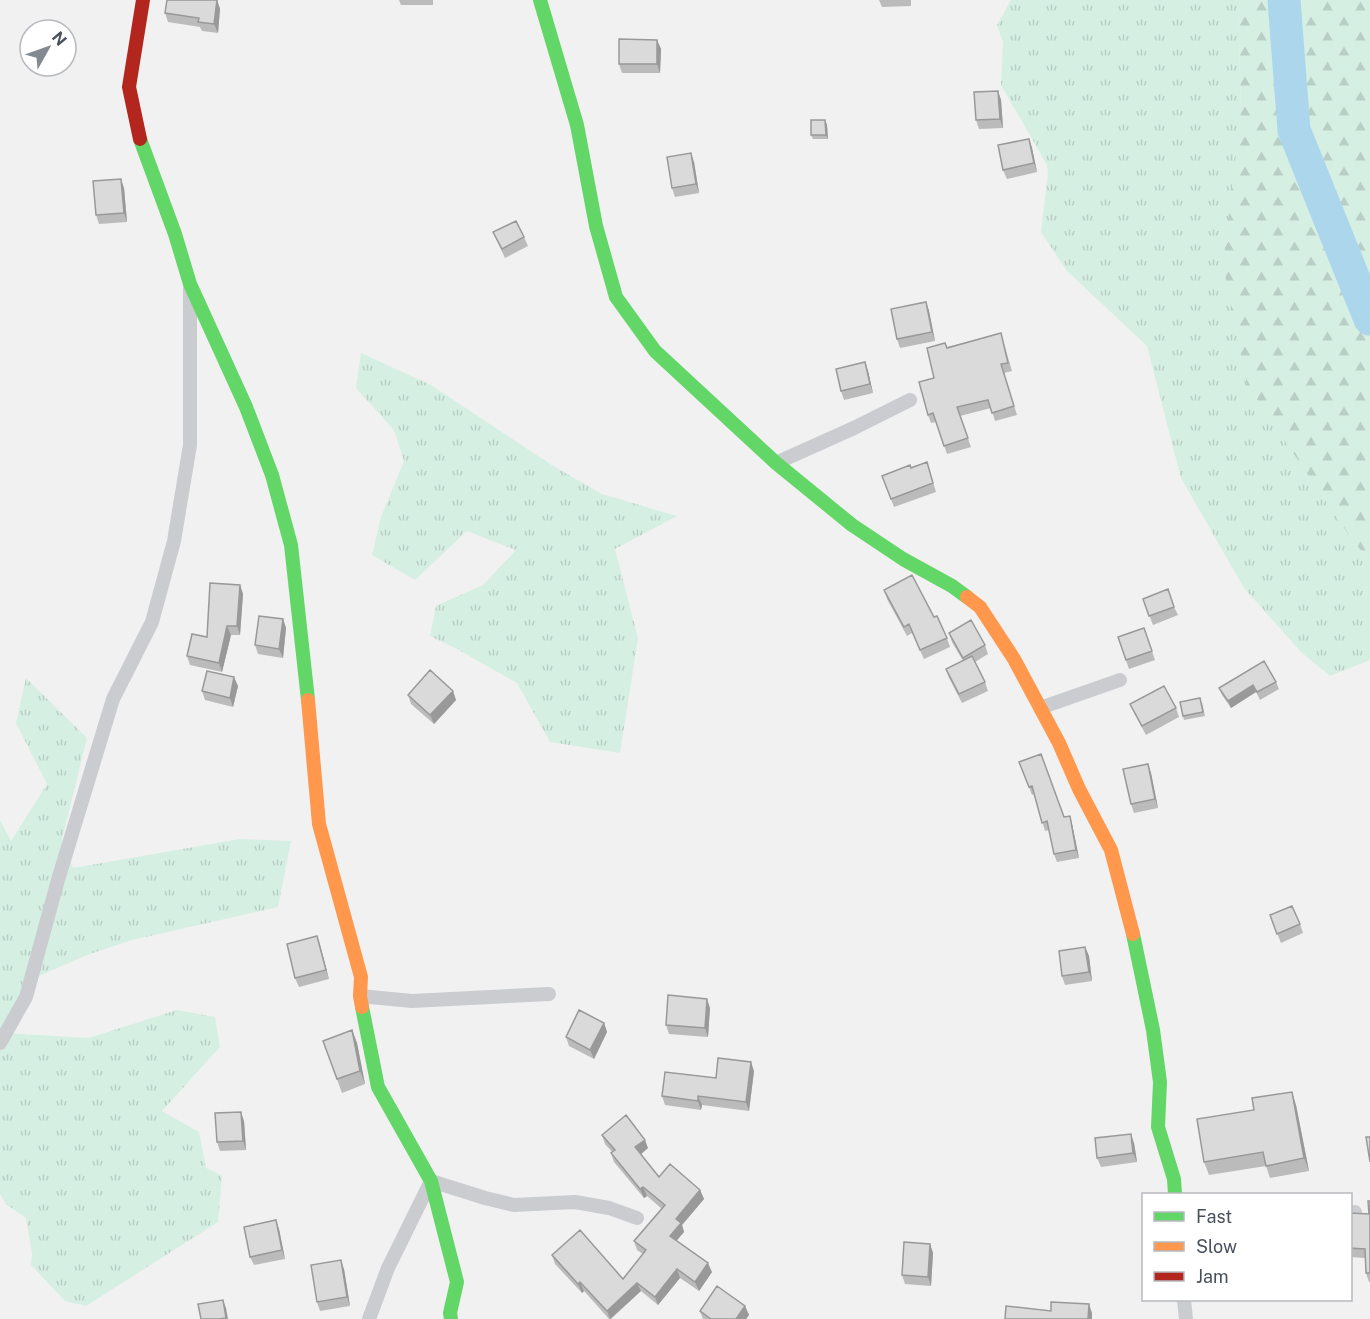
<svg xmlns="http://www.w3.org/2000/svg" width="1370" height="1319" viewBox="0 0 1370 1319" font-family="'Public Sans',sans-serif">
  <defs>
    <pattern id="grass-tufts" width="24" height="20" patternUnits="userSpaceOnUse" patternTransform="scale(1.5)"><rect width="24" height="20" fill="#d6efe3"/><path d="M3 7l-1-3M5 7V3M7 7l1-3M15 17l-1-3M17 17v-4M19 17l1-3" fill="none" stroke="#b9cfc5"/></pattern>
    <pattern id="forest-firs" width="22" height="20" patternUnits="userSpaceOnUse" patternTransform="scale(1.5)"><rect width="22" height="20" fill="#d6efe3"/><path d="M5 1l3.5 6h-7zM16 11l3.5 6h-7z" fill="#b9cfc5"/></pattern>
  </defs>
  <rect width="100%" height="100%" fill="#f1f1f1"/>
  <!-- grass -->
  <path fill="url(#grass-tufts)" d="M1011,0H1238L1241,111L1353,541L1370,561V660L1330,676L1302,653L1244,588L1181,478L1147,346L1067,271L1041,232L1048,173L1047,165L1001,85L1003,42L997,25Z
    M361,353L431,385L550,464L602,494L677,516L615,549L638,638L620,753L550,742L517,683L457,649L430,636L436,606L483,585L516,550L467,531L415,580L372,555L381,517L404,461L394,430L356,388Z
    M26,678L87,738L62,839L73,868L240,839L291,841L278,907L132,940L87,955L32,979L5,1033L89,1038L177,1010L215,1017L220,1047L162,1111L199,1132L206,1168L222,1176L218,1222L86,1306L65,1301L31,1265L32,1253L26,1218L6,1204L0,1194V820L11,841L47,784L16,723Z"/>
  <!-- forest -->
  <path fill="url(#forest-firs)" d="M1238,0H1370V561L1353,541L1247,385L1223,265L1241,111Z"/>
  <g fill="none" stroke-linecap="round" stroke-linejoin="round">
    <!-- river -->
    <path stroke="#acd6eb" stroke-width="33" d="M1284,0L1294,130L1370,319"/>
    <!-- street -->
    <path stroke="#cacccf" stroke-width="14" d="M776,463L854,428L910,400
      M1040,708L1120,680
      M360,996L412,1001L549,994
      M0,1043L26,997L58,880L113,699L152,622L174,541L190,445V289
      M1350,1213L1355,1212
      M1184,1300L1186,1319
      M369,1319L388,1268L431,1181L485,1198L514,1205L575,1202L609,1208L637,1218"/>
    <!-- fast -->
    <path stroke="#63d668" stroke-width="14" d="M540,0L577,125L596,226L616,297L655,351L776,463L852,525L903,559L952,586L967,597
      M140,139L175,234L190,284L246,407L272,475L291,545L308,700
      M1133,934L1153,1030L1160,1082L1158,1127L1174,1179L1175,1194
      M362,1007L378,1087L431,1181L457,1282L450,1313L451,1319"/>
    <!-- slow -->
    <path stroke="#ff974d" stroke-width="14" d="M967,597L980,607L1014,659L1059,743L1079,789L1111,850L1133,934
      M308,700L319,824L361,977L360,996L362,1007"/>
    <!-- jam -->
    <path stroke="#b3261e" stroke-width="14" d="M140,139L129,87L143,0"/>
  </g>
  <!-- wall -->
  <path fill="#bbbbbc" d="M217,0L220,9L218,33L202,31L200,27L168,22L165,13Z
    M399,0H433V5H401Z
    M879,0H911V6L882,7Z
    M657,40L661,49L660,73H622L619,64Z
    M998,91L1001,100L1003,128L979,129L976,120Z
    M825,120L827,125L828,139H813L811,135Z
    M1029,139L1032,148L1037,172L1007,179L1003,170Z
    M694,162L699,193L675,197L672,188Z
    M124,188L127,222L99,224L96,215Z
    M493,232L524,237L528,246L505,258L497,241Z
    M926,302L929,311L935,341L900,348L897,339Z
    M1001,333L1012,371L1004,373L1017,415L995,421L991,408L960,416L971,447L947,454L936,422L931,423L928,415L934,378L947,347Z
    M865,362L868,371L873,393L844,400L841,391Z
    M927,462L936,492L894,507L882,476Z
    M240,585L243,594L240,635H231L222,672L190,665L187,656L207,637Z
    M884,590L934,617L947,638L950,647L924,659L912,633L907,636L887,599Z
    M1143,599L1174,607L1178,615L1153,625Z
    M283,619L286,628L283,658L258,654L255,645Z
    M1144,628L1155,660L1129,669L1118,637Z
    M949,633L985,645L988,654L975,662L985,682L988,691L962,703L949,678L946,669L963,661L952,642Z
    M1276,682L1279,689L1260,700L1256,692L1231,708L1222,695L1219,688Z
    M238,686L233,707L205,700L202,691Z
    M453,691L456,700L434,724L411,704L408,695Z
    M1202,702L1205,716L1184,720L1183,716Z
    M1130,704L1176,708L1179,717L1146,735L1134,713Z
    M1019,762L1064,817L1072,824L1079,858L1057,862L1054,854L1049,830L1045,831L1034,794L1032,795Z
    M1148,764L1151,773L1158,808L1134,813L1131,804Z
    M1270,915L1300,924L1303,933L1281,943Z
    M317,936L329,979L299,987L295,978Z
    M1085,947L1089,956L1092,981L1065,985L1062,976Z
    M710,1008L708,1037L669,1034L666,1025Z
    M604,1023L607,1032L594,1059L569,1046L566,1037Z
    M352,1030L357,1043L365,1084L342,1093L323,1041Z
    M754,1071L749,1111L702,1105L701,1110L665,1105L662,1096L716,1078Z
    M1296,1105L1309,1171L1270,1178L1266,1166L1209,1175L1204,1162Z
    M244,1121L246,1150L220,1151L217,1142Z
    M602,1135L648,1148L641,1154L659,1177L700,1190L704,1199L682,1225L684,1232L676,1241L712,1272L699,1291L680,1278L658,1305L641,1291L611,1319H609L584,1291L582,1293L555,1264L552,1255L623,1279L643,1254L637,1250L634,1241L662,1209L647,1196L644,1198L614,1162L611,1153L612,1152L605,1144Z
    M1134,1143L1137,1162L1101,1167L1097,1158Z
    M1370,1201V1282H1369L1366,1273L1365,1258L1350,1257V1213L1369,1214Z
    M279,1229L285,1259L254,1265L250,1257Z
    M930,1244L933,1253L931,1286L905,1284L902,1275Z
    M344,1269L350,1306L320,1311L317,1302Z
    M745,1306L749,1315L746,1319H703L700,1311Z"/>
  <!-- shaded-wall -->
  <path fill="#999" d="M217,0L220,9L218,33L214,24Z
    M657,40L661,49L660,73L657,64Z
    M998,91L1001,100L1003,128L1000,119Z
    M825,120L827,125L828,139L826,135Z
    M1029,139L1032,148L1037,172L1034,163Z
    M691,153L694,162L699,193L696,184Z
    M121,179L124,188L127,222L124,213Z
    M926,302L929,311L935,341L932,332Z
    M865,362L868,371L873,393L870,384Z
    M240,585L243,594L240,635L237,626Z
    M283,619L286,628L283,658L279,649Z
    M227,626L231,635L222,672L219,663Z
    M234,677L238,686L233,707L230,698Z
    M1253,685L1256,692L1231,708L1228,701Z
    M453,691L456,700L434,724L430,715Z
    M1148,764L1151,773L1158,808L1155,799Z
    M1070,816L1072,824L1079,858L1076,850Z
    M317,936L320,945L329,979L326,970Z
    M1085,947L1089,956L1092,981L1089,972Z
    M707,999L710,1008L708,1037L705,1028Z
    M604,1023L607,1032L594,1059L590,1050Z
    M352,1030L357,1043L365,1084L360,1071Z
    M751,1062L754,1071L749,1111L746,1102Z
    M1292,1092L1296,1105L1309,1171L1304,1158Z
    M698,1096L702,1105L701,1110L698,1101Z
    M241,1112L244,1121L246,1150L243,1141Z
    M1131,1134L1134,1143L1137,1162L1133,1153Z
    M645,1140L648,1148L639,1156L635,1147Z
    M643,1187L647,1196L644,1198L640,1189Z
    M700,1190L704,1199L682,1225L684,1232L673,1245L670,1236L676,1219Z
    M276,1220L279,1229L285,1259L282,1250Z
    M930,1244L933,1253L931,1286L928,1277Z
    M341,1260L344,1269L350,1306L347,1297Z
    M708,1263L712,1272L699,1291L695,1282Z
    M677,1269L680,1278L658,1305L655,1297Z
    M580,1282L584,1291L582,1293L578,1284Z
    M637,1283L641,1291L610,1319L607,1311Z
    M223,1300L226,1308L228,1319H227L226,1318Z
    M1089,1304L1092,1313V1319H1088Z
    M745,1306L749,1315L746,1319H736Z"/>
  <!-- building -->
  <path fill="#dadadb" stroke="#999" stroke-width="1.5" d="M167,0H217L214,24L198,22L199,18L165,13Z
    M619,39L657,40V64H619Z
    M998,91L1000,119L976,120L974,92Z
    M811,120H825L826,135H811Z
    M1029,139L1034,163L1003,170L998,145Z
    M691,153L696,184L672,188L667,157Z
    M121,179L124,213L96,215L93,181Z
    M516,221L524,237L502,249L493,232Z
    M926,302L932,332L897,339L891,309Z
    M1001,333L1008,363L1001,364L1014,406L992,413L988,400L957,407L968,438L944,446L933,413L928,415L919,382L934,378L927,348L945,343L947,348Z
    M865,362L870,384L841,391L836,369Z
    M927,462L933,483L891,499L882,476L910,465L911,468Z
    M912,575L934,617L937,616L947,638L920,650L909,624L904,627L884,590Z
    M210,583L240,585L237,626H227L219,663L187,656L192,634L207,637Z
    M1168,589L1174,607L1149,616L1143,599Z
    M259,616L283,619L279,649L255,645Z
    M971,620L985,645L963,658L949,633Z
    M1144,628L1152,651L1126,660L1118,637Z
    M972,656L985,682L959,694L946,669Z
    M1264,661L1276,682L1257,692L1253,685L1228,701L1219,688Z
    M430,670L453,691L430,715L408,695Z
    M207,671L234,677L230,698L202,691Z
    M1164,686L1176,708L1142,726L1130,704Z
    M1200,698L1203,712L1183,716L1180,702Z
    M1041,754L1064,817L1070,816L1076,850L1054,854L1047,821L1042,823L1032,786L1029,787L1019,762Z
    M1148,764L1155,799L1131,804L1123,769Z
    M1292,906L1300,924L1277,934L1270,915Z
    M317,936L326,970L295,978L287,944Z
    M1085,947L1089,972L1062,976L1059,951Z
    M668,995L707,999L705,1028L666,1025Z
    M579,1010L604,1023L590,1050L566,1037Z
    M352,1030L360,1071L337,1079L323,1041Z
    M718,1058L751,1062L746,1102L698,1096V1101L662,1096L665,1072L716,1078Z
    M1292,1092L1304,1158L1266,1166L1263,1152L1204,1162L1197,1119L1254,1110L1252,1098Z
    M241,1112L243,1141L217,1142L215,1113Z
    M626,1115L645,1140L635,1147L659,1177L670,1164L700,1190L676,1219L681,1223L670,1236L708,1263L695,1282L677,1269L655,1297L637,1283L607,1311L580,1282L578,1284L552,1255L580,1230L623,1279L646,1250L634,1241L665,1205L643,1187L640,1189L611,1153L615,1150L602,1135Z
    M1131,1134L1133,1153L1097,1158L1095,1138Z
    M1366,1137H1370V1162Z
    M1368,1201H1370V1273H1366L1365,1249L1350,1248V1213L1369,1214Z
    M276,1220L282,1250L250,1257L244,1227Z
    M904,1242L930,1244L928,1277L902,1275Z
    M341,1260L347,1297L317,1302L311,1265Z
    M717,1286L745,1306L736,1319H711L700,1311Z
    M223,1300L226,1318L219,1319H201L198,1304Z
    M1051,1302L1089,1304L1088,1319H1005L1006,1306L1051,1311Z"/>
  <!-- legend -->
  <rect x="1142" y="1193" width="210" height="108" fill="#ffffff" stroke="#b6b9be" stroke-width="1.5"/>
  <rect x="1154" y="1212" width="30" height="9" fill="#63d668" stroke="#b6b9be" stroke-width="1.5"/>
  <text x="1196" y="1223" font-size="18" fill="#48515d">Fast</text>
  <rect x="1154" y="1242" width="30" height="9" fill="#ff974d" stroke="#b6b9be" stroke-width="1.5"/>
  <text x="1196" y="1253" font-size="18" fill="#48515d">Slow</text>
  <rect x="1154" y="1272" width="30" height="9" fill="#b3261e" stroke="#b6b9be" stroke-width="1.5"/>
  <text x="1196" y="1283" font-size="18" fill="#48515d">Jam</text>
  <!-- north arrow -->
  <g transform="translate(48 48) rotate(50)"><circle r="28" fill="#ffffff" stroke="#b6b9be" stroke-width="1.5"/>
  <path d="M0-4.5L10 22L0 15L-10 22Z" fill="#838991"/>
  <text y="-9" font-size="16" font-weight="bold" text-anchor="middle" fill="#48515d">N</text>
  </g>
</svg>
